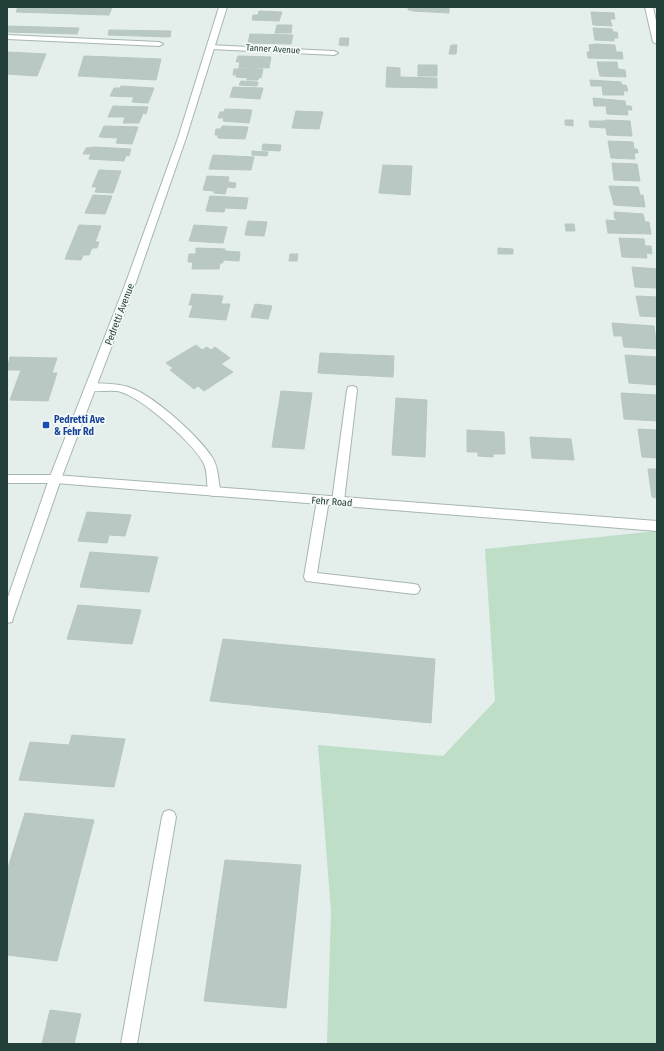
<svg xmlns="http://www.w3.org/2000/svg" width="664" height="1051" viewBox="0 0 664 1051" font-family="'Fira Sans Condensed',sans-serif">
  <rect width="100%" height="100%" fill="#e4eeea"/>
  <!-- green -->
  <path fill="#bedec8" d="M657,531V1044H327L331,911L318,745L443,756L495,701L485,549Z"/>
  <!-- building -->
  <path fill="#b9c8c3" stroke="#b7c7c1" d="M18,7H112L109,15L16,12Z
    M399,7H449V13L412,11V10H408L409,8Z
    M259,11L282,12L279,21L252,20L253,15H258Z
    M591,12L614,13L615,19H610L612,26L593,25Z
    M277,25H292L291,33H275Z
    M7,26L79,28L77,34L7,32Z
    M593,28L612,29L613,32H617L618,38H614V41L595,40Z
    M109,30L171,31L170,37L108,35Z
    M250,34L293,35L291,44L248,43Z
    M340,38H349L348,46L339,45Z
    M596,44L615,45L616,52H622L623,59L588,58L587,52H590L589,45Z
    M451,45H457L456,54H449Z
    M7,52L46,54L37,76L7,74Z
    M84,56L161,59L156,80L78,76Z
    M238,56L271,57L269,68L239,67L240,62H236Z
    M597,62H617L618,69L625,70L626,77L600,76Z
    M418,65H437V76H418Z
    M387,67L400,68V77L437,78V88L386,87Z
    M238,68L263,69L261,78L259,77L258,80H247L248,78L236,77L237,75H233L234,69H238Z
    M590,80L621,82L622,85H626L628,91H623L624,95H603L602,86H591Z
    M241,81L258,82L257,86L239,85Z
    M121,86L154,88L148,103L132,102L134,97L110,96L114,88H120Z
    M233,87L263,88L260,99L230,97Z
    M593,98L625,101L626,106H631L632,110H627L628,115L607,114L606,106H594Z
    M113,106L148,107L146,114L143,113L139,123H123L125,117H108Z
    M225,109L252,110L249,123L223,121L224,118H218L220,112H224Z
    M296,111L323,112L319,129L292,128Z
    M565,120H573V126L565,125Z
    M605,120L630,121L632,136L607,135L606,128L590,127L589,121H605Z
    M104,126L138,127L132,144L116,143L118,138L99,137Z
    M222,126L248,127L245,139L218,138V135H215L216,129H221Z
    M608,141L633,142L634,149H637L638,153H634L635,159L611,158Z
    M263,144L281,145L280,151L262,150Z
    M94,147L131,149L129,156L126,155L124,161L89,159L91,154H83L86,148Z
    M252,151L268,152L267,156L252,155Z
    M213,155L254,157L251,170L209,169Z
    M612,163L637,164L640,181L614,180Z
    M383,165L412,166L410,195L379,193Z
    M99,170L121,171L113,193L95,192L97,187H92Z
    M207,176L229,177L228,182L236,183L235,188L227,187L225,194L214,193V191L203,190Z
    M609,186L638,187L640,195H643L645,207L614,205Z
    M93,195L112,196L105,214L85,213Z
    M210,196L248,198L246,209L225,208L224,212L206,211Z
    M614,212L643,214L645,222H649L651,234L608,233L606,220L617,221V219H615Z
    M248,221L267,222L264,236L245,235Z
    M565,224H574L575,231H566Z
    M79,225L101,226L95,242H99L97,248H92L89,255H83L81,260L65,259Z
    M194,225L227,227L223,243L189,241Z
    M619,238L644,239L645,246H651L652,254L646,253L647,258L622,257Z
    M196,248L225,249V251L240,252L239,261L223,260V263H220L219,269H192L193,262H188L189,254H196Z
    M498,248L513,249V254H498Z
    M290,254H298L297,261H289Z
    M632,267L657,269V288L635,287Z
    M192,294L223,296L221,304H230L226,320L189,317L193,305H189Z
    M636,296L657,297V317L640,316Z
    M255,304L272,306L268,319L251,317Z
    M612,323L654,326L657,349L624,347L622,336H614Z
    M196,345L202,350L207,347L211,350L215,347L230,358L221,364L233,372L204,391L198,386L194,389L170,370L173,368L166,363Z
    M320,353L394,356L393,377L318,373Z
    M625,355L657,357V385L629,383Z
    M10,357L57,358L52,373H57L48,401L10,400L21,370H7Z
    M281,391L312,393L304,449L272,447Z
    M621,393L657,395V421L624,419Z
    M396,398L427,400L425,457L392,455Z
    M638,429L657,430V458L642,457Z
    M467,430L504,432L505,454H493V457L478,456V452H467Z
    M530,437L571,439L574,460L532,458Z
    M648,469H657V498L652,497Z
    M87,512L131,515L125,536L109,535L107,543L78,541Z
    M90,552L158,557L149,592L80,587Z
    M78,605L141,610L132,644L67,639Z
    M223,639L435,659L431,723L210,701Z
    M72,735L125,739L114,787L19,780L30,742L69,745Z
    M25,813L94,820L57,961L7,955V871Z
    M225,860L301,865L286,1008L204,1001Z
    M50,1010L81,1014L74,1044H42Z"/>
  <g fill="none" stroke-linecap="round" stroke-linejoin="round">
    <defs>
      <path id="service" d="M7,35L159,42L163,44L159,46L7,39Z
        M91,383C107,384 121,383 136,390C159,401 198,436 212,457C217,465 218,474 219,483C220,488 220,491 218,495L214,496L210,495C205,485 209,472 203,462C193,443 142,398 121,392C110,389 98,393 87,390L86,387L87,384Z
        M352,386L356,387L357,390L344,501L342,504L338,505L334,504L332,501L347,390L348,387Z
        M323,496L327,497L329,500L317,573L414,584L418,585L420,589L418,593L414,594L306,581L304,577L317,500L319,497Z
        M169,810L174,812L176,817L137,1044H121L162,817L164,812Z"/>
      <path id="minor" d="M645,7H653L657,26V44L653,42Z
        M208,45L334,51L338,53L334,55L211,49L207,47Z
        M7,475H55L657,521V531L55,483H7Z"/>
      <path id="tertiary" d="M219,7H227L186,138L135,285L61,479L13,618L12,622L7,623V600L49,479L125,285L178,138Z"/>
    </defs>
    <!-- service casing -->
    <use href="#service" stroke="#a6b6b1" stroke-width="2"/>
    <!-- minor casing -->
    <use href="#minor" stroke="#a6b6b1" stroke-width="2"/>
    <!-- tertiary casing -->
    <use href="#tertiary" stroke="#a6b6b1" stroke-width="2"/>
    <!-- service -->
    <use href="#service" fill="#fff" fill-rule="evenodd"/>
    <!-- minor -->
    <use href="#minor" fill="#fff" fill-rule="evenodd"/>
    <!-- tertiary -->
    <use href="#tertiary" fill="#fff" fill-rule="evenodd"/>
  </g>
  <!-- markers -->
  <rect fill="#1a4fb4" stroke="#f5faf8" stroke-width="1.5" x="42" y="421" width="8" height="8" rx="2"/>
  <g text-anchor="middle" stroke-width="3.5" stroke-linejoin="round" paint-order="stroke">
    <!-- far-street labels -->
    <g font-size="9" fill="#233f39" stroke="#f5faf8">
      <text transform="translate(273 49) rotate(3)" y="3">Tanner Avenue</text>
    </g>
    <!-- street labels -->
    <g font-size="10" fill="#233f39" stroke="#f5faf8">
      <text transform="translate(119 314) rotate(-69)" y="4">Pedretti Avenue</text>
      <text transform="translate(332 501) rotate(4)" y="4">Fehr Road</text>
    </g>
    <!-- transit labels -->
    <g font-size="10" font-weight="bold" fill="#164399" stroke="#f5faf8" text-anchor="start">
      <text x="54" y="423">Pedretti Ave<tspan x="54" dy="12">&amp; Fehr Rd</tspan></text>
    </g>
  </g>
  <!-- border -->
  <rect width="664" height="1051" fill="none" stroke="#233f39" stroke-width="16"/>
</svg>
